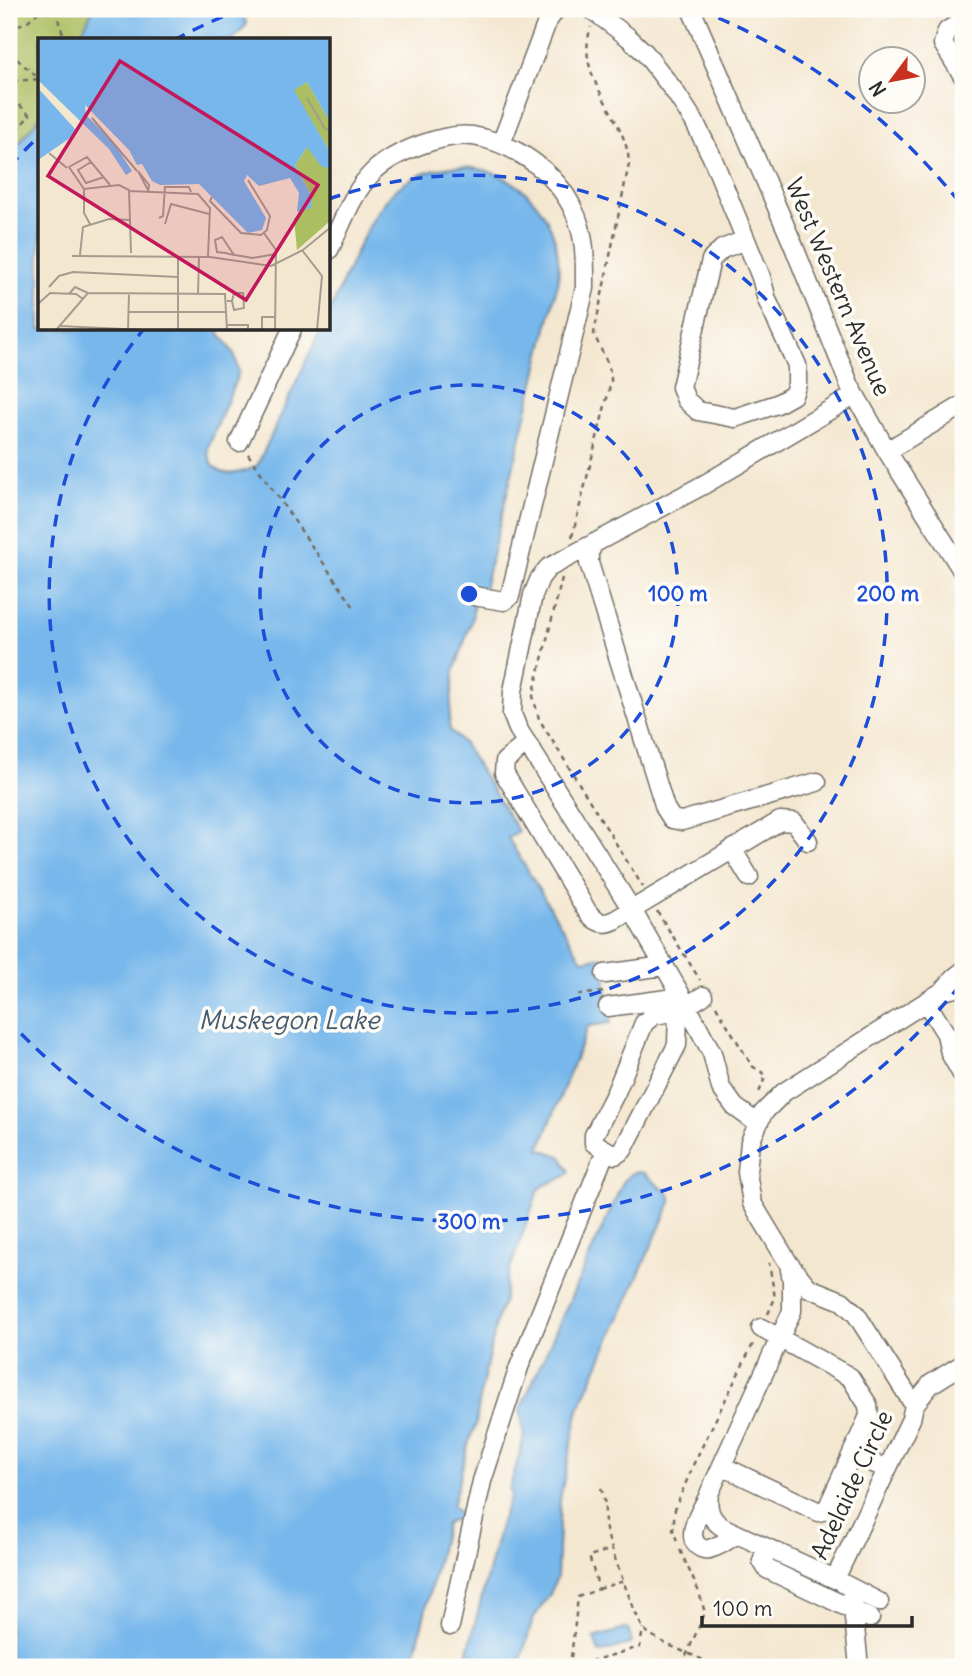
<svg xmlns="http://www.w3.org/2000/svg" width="972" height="1676" viewBox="0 0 972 1676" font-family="Delius,sans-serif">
  <rect width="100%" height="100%" fill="#fdfcf7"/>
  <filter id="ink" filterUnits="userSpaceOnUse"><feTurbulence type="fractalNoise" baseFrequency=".0143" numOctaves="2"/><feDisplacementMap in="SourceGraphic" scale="14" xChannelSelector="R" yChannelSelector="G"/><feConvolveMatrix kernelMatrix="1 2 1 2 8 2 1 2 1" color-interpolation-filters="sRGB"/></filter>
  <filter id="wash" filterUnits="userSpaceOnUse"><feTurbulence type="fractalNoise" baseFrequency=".00686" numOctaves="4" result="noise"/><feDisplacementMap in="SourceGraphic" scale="28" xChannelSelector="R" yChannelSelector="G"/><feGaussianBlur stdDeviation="1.57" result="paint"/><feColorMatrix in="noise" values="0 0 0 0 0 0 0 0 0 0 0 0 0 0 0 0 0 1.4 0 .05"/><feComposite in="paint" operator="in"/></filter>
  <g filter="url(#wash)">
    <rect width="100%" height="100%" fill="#f4e7d0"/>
    <!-- green -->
    <path fill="#abbe61" stroke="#6b7446" stroke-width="2" d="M9,9H93L78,40H40V116L9,155Z"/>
    <!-- water -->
    <path fill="#77b7eb" stroke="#51718b" stroke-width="2" d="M93,9H240L247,24L233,40H78Z
      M40,117V329H217L234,354L239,372L208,448C210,479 235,477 257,466L321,329H329V313C346,277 368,213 398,188C414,175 437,167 457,167C522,167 565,220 558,283L483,593L475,591L472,620L454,672L449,724L450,730L464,744L518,831L508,838L582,960L603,957L611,1023L588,1026L540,1149L561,1156L570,1172C563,1182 546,1180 538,1191L507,1278L504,1301L498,1315L480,1395L476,1425L470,1438L452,1507L460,1513V1517L446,1524L412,1667H9V156Z
      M639,1172L644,1173L671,1196V1202L579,1408L560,1499L557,1577L550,1594L533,1619L519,1667H464L500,1525L511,1494L509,1491L524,1437L520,1410L623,1182L632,1173Z
      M628,1628L632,1643L599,1653L594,1638Z"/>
  </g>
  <g filter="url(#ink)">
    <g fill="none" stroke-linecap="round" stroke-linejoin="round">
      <defs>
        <path id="minor" d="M591,9L628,37L645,53L675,92L694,121L712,157L761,277L767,300L797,365V384L793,395L777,404L735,418L698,411L686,400L681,387L711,260L722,249L745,240
          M691,9L792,242L850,386L887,451L963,572
          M963,21L947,31L943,44L963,76
          M501,144L547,22L556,9
          M329,250C342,224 352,192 374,171C394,152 445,132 473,136C514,143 555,171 573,209C586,234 585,261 585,288L510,596L504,601L474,596
          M239,442L292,329
          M887,451L963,405
          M594,543L589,553V563L665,808L672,819L682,821L817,782
          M527,743L505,761L504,773L587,911C595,922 603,926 615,920L780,821L794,822L808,841
          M732,849L749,877
          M605,974L664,966
          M943,991L954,978L963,971
          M926,1002L946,1034L950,1053L963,1076
          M608,1007L682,997
          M678,1011L677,1045L623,1150L615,1155L594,1143V1135L616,1092L644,1023L654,1015L678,1011L703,996
          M757,1123L735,1107L721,1088L712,1053L682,997L632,910L518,729L512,714L513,691L533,595L540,578L548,568L705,484L855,395
          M789,1264L792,1281V1311L709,1494C707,1509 710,1520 724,1528L835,1579L911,1419L914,1405L856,1314L842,1301L809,1288L789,1264L752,1203L747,1172L750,1142L763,1113L784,1092L943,991L963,986
          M914,1405L931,1384L963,1364
          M852,1454L887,1469
          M722,1466L819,1512L827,1509L869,1416L868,1405L850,1377L761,1328
          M708,1497C702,1509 682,1538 701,1548C705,1550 708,1550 712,1548C721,1546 729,1539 737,1534
          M766,1549L762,1561L767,1569L870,1618
          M844,1584L879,1602
          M851,1588L859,1667
          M450,1626L482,1481L519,1367L606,1150"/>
      </defs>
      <!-- minor casing -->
      <use href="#minor" stroke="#716d65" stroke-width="21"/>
      <!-- path -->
      <path stroke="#716d65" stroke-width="2.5" stroke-dasharray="5 5" stroke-linecap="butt" d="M58,9L59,24L66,40
        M331,9L334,12
        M119,15L122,9
        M9,30L29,20L42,9
        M9,45L15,58L9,109
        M17,59L38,78
        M13,81L40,79
        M9,125L16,131L30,115L12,98
        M248,454L356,610
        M572,537L611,382C612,365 599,349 594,333L629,164C627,114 573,80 591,27
        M562,578L533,696L539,719L643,887
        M657,911L700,980
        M578,995L604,992
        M716,1006L752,1066L766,1075L758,1095
        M768,1314L775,1298L769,1263
        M601,1488C607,1506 604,1509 605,1525C607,1539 636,1618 643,1628C654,1642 703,1659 721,1667
        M677,1541L673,1530L675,1509L694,1463L754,1342
        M680,1550L699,1592L705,1613L681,1667
        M599,1589L624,1581
        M570,1667L578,1597L599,1589L589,1556L613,1549
        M571,1667L640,1647L643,1628"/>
      <!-- minor -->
      <use href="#minor" stroke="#fff" stroke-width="18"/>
    </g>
  </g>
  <!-- distance rings -->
  <g fill="none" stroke="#1d4ed8" stroke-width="3.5" stroke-dasharray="12 9">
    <circle cx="469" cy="594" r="209"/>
    <path d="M329 199A419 419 0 1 1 143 330"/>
    <path d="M960 985A628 628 0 0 1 10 1022M10 166A628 628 0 0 1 37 138M174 40A628 628 0 0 1 239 10M699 10A628 628 0 0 1 960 203"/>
  </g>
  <g text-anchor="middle" stroke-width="7" stroke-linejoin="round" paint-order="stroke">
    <!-- street labels -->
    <g font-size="24" fill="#2b2b2b" stroke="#fdfcf7">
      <text transform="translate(838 287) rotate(67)" y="8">West Western Avenue</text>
      <text transform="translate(852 1485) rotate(-65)" y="8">Adelaide Circle</text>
    </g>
    <!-- water labels -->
    <g font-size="26" font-style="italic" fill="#465c6e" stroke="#fdfcf7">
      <text x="289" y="1029">Muskegon Lake</text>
    </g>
  </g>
  <!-- overview -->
  <g transform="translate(38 38)">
    <rect width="292" height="292" fill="#f4e7d0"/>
    <path d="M269,44L292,84V114L255,52ZM269,109L292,131V183L259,212L256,181L274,159L257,127Z" fill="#abbe61"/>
    <path d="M0,0H292V84L269,44L256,52L292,114V131L283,128L269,109L257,127L274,159L273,170L259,174L261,155L252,140L221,148L209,137L206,143L228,180L224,192L210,195L161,146L122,147L114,143L104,126L99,127L91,112L47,67L48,77L75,104L94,133L88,137L71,111L0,42ZM0,50L37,91L35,98L0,122Z" fill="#77b7eb"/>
    <path fill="none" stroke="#a49c8e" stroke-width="2" d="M269,60L287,91L293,92M54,80L99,133M11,115L29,130M53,124L40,132L48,145L66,139M72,147L49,119L31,129L46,151L81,147L91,152L93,215M46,151V175L52,186M91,153L160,156L172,170L170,219M110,155L111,147L100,133L110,152M174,159L172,163L203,195L223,197L229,192L232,178L210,142M121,180L125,178L127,149H151L153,154M127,186L133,166L171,176M226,195L238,212L237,292M264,212L284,238L279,292M42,217L45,189L71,181L93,182M196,217L184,199L177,202L179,214L188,215L191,216L209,219L214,220L238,216M34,218L172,219L233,228L265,212L293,189M11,249L21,238L35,234L140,239M50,255L187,256L189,292M31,256L37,249L50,255M160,256L161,218M189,263H194L196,255H205L206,270L196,272L194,263M0,266L12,255L38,256L45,261M91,274H189M189,287H210V292M22,288L106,292M18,292L50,255M90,292L91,255M140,292V218M224,292V279H238"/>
    <path fill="#c2185b" fill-opacity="0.15" stroke="#c2185b" stroke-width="3.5" d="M82,23L280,147L208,262L10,138Z"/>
    <rect width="292" height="292" fill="none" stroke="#2b2b2b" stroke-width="3.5"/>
  </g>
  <circle cx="469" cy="594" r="10" fill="#1d4ed8" stroke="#fdfcf7" stroke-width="3.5"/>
  <g font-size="21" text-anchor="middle" font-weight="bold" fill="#1d4ed8" stroke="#fdfcf7" stroke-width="7" stroke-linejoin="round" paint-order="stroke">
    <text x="678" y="601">100 m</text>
    <text x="888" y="601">200 m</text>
    <text x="469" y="1229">300 m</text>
  </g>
  <!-- margin -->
  <rect width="972" height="1676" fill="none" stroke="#fdfcf7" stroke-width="35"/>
  <!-- north arrow -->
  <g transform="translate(892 80) rotate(238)"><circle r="33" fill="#fdfcf7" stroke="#a9a8a5" stroke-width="2"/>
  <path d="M0-5L12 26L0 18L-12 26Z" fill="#c8321e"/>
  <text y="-10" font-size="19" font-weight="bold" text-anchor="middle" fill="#2b2b2b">N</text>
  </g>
  <!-- scale -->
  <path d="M702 1616v10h210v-10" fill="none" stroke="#2b2b2b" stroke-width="3.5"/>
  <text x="713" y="1616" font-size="21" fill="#2b2b2b" stroke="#fdfcf7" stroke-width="5" paint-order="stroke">100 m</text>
</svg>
